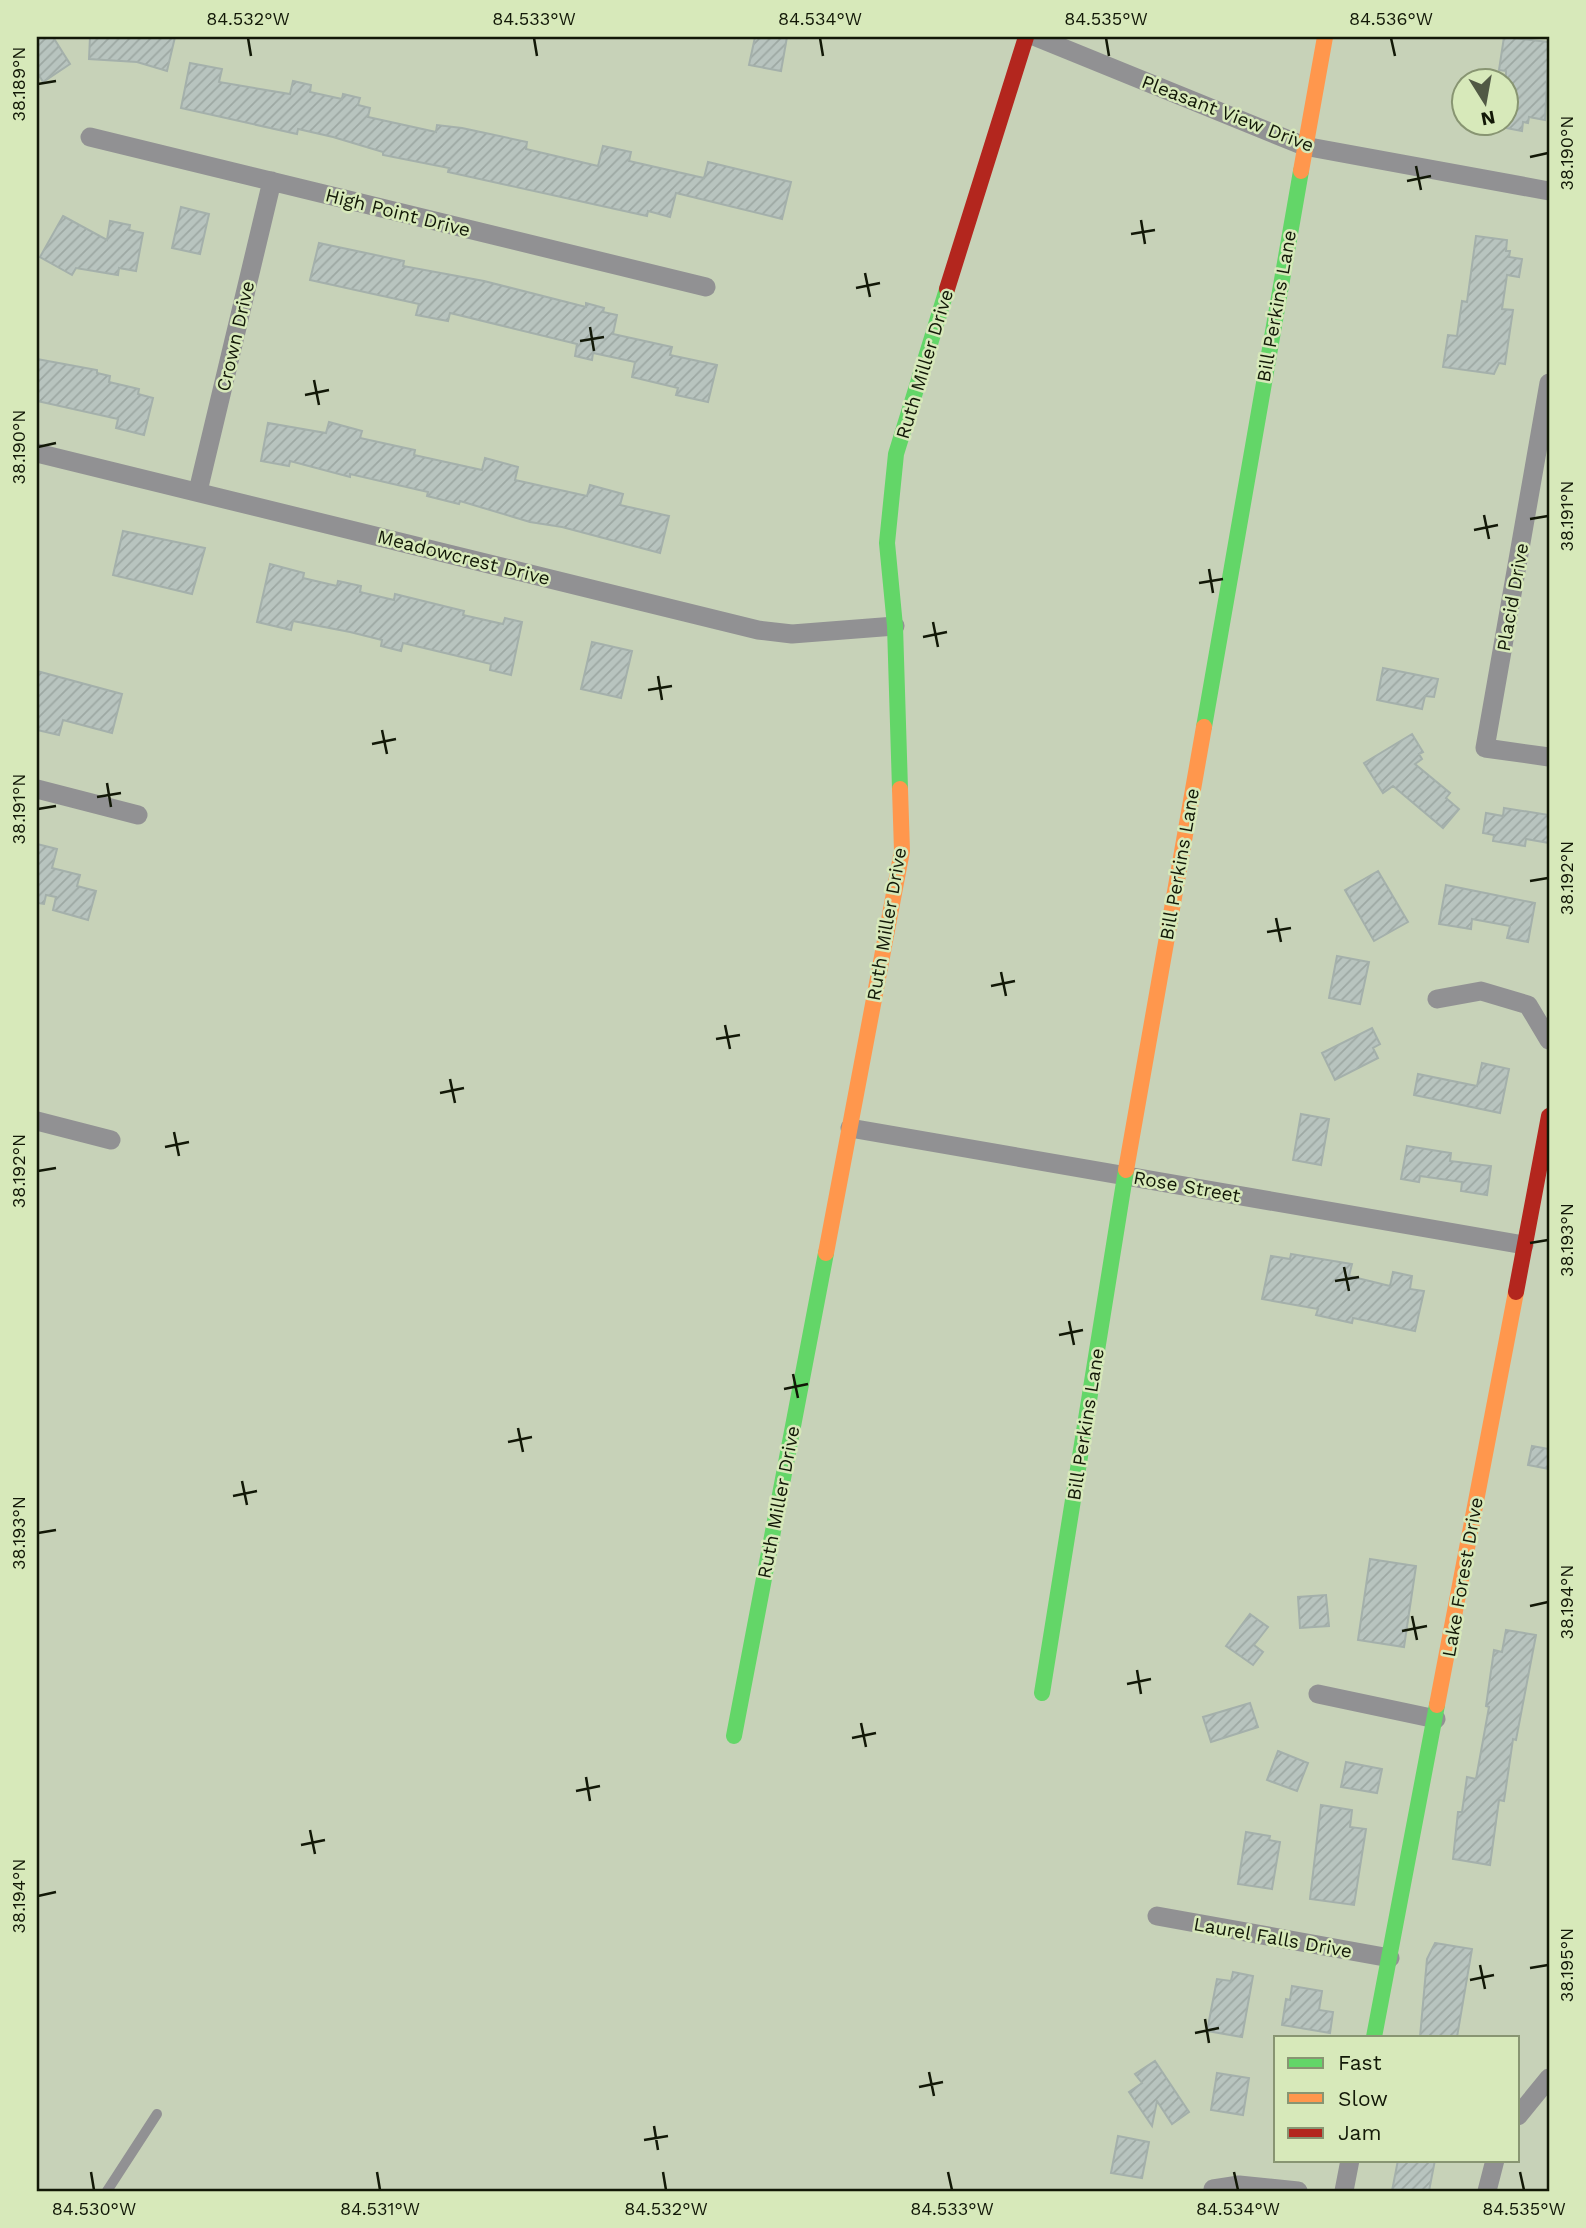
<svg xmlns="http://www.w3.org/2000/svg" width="1586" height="2228" viewBox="0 0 1586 2228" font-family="'Work Sans',sans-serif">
  <defs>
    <pattern id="building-hatch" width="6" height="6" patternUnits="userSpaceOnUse" patternTransform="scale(1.75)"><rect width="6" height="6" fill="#b8c4bf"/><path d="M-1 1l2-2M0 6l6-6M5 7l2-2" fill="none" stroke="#9da8a3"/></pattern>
  </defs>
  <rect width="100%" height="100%" fill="#c7d2b8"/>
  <!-- building -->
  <path fill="url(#building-hatch)" stroke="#a4b0ab" stroke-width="2" d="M37,37H53L70,64L43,82L37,72Z
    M90,37H175L167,71L137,62L89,59Z
    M755,37H787L781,71L749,65Z
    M1504,37L1549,42L1545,120L1529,117L1528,123L1523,122L1522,131L1506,128V71L1499,70Z
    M190,63L222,69L219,82L290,94L293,81L311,85L310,92L342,99L343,94L360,98L358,105L370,108L368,117L436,132L437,125L462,128L527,142L526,149L598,166L603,146L631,152L629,161L704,178L708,162L791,182L782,219L676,193L670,217L648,211L647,216L448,172L449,168L383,155V152L333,137L298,129L297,134L181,108Z
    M181,207L209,214L200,254L172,248Z
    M63,216L107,240L110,221L130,225L129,230L143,233L136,271L119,268L118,275L76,268L72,275L40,257Z
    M1476,236L1507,240L1506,251H1510L1509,257L1522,259L1519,277L1507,275L1502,309L1513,310L1505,364L1499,363L1494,374L1443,367L1448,335L1457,336L1462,301L1467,302Z
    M319,243L404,261L403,266L484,281L586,307V303L604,308L603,312L617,315L613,334L672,347L670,355L717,365L708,402L676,395L678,388L632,377L635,362L593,353L592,360L575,356L577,344L450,313L448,321L416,315L419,304L310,280Z
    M37,359L97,370V373L110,376L109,382L139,389L138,394L153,398L144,435L116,428L118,419L37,401Z
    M329,422L362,431L360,438L415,450L414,455L482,470L485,458L518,467L515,480L587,496L590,485L623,494L620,505L669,516L660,553L562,527L530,522L460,501L459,504L427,496L428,492L350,474V477L290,461L289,466L261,461L268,423L326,433Z
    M123,531L205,548L192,594L113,575Z
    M270,564L304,573L303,578L337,586L338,581L361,586L360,592L394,600L395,594L464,611L463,615L503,624L505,618L522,622L511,675L490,670L491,664L403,643L401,651L381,646L382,640L350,632L293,621L291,630L257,622Z
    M592,642L632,651L621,698L581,689Z
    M1383,668L1438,679L1434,697L1425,696L1422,709L1377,700Z
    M37,671L122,694L112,733L63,720L59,735L37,730Z
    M1412,734L1423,752L1419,754L1422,759L1415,764L1450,793L1446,798L1459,809L1443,828L1393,786L1383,793L1364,763Z
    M1504,808L1549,815V843L1526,839L1525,846L1493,841L1494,835L1483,833L1486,813L1503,816Z
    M37,844L57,849L52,868L80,875L77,886L96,891L88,920L53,910L56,897L46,895L44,904L37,903Z
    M1378,871L1408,922L1374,941L1345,890Z
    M1446,885L1535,903L1528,942L1507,938L1510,926L1472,919L1471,929L1439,924Z
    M1337,956L1369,962L1360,1004L1329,998Z
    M1372,1028L1380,1044L1373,1048L1378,1058L1335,1080L1322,1053Z
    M1482,1063L1509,1069L1500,1113L1414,1095L1418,1074L1477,1086Z
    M1301,1114L1329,1119L1321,1165L1293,1160Z
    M1407,1146L1451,1153L1450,1161L1491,1166L1487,1195L1461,1191L1462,1182L1420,1176L1419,1182L1401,1179Z
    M1291,1254L1352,1264L1349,1276L1390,1286L1393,1272L1412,1276L1410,1289L1424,1291L1415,1331L1353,1318L1352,1323L1316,1315L1318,1309L1262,1299L1271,1256L1290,1259Z
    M1532,1446L1549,1449V1469L1528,1465Z
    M1370,1559L1416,1566L1404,1647L1358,1640Z
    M1326,1595L1329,1626L1300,1628L1298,1597Z
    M1250,1614L1268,1627L1254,1645L1263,1652L1253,1665L1226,1646Z
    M1506,1630L1536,1635L1516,1740L1513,1739L1504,1801L1499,1800L1490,1865L1453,1859L1458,1812H1462L1467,1777L1476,1779L1489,1707L1486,1706L1494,1650L1502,1652Z
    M1250,1703L1258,1727L1211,1742L1203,1717Z
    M1278,1751L1308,1763L1297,1791L1267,1780Z
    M1346,1762L1382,1769L1377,1793L1341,1787Z
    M1321,1805L1352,1810L1350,1827L1366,1829L1354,1905L1310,1899Z
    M1246,1832L1270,1836L1269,1840L1280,1842L1272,1889L1238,1884Z
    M1435,1943L1472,1949L1457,2037H1420L1427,1959Z
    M1233,1972L1253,1976L1242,2037L1207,2031L1217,1979L1231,1981Z
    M1292,1986L1322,1991L1319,2010L1333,2012L1330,2033L1282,2025L1286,1999L1290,2000Z
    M1155,2061L1189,2112L1172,2124L1157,2101L1152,2126L1129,2092L1142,2083L1135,2074Z
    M1217,2073L1249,2078L1243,2115L1211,2110Z
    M1118,2136L1149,2142L1142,2178L1111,2173Z
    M1398,2160H1435L1429,2191H1392Z"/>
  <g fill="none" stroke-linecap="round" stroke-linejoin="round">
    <!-- lane -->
    <path stroke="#919193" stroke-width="10" d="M107,2191L157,2114"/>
    <!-- street -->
    <path stroke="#919193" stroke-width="19" d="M1036,37L1304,146L1549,191
      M90,137L706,287
      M1549,383L1485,748L1549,757
      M37,453L758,630L792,634L895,626
      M198,491L272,181
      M37,789L138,815
      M1437,999L1481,991L1528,1005L1549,1040
      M37,1121L111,1140
      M850,1128L1524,1245
      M1318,1694L1436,1719
      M1157,1916L1390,1958
      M1518,2116L1549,2078
      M1213,2189L1239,2185L1298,2191
      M1344,2191L1350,2160
      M1487,2191L1495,2160"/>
    <!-- fast -->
    <path stroke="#63d668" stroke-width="16" d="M1204,727L1301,171
      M900,789L895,626L887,543L896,454L947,289
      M1042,1693L1126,1170
      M734,1736L826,1253
      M1374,2037L1437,1705"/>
    <!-- slow -->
    <path stroke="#ff974d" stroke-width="16" d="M1301,171L1325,37
      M1126,1170L1204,727
      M826,1253L902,851L900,789
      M1437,1705L1516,1292"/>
    <!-- jam -->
    <path stroke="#b3261e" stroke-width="16" d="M947,289L1026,37
      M1516,1292L1549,1116"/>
  </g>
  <!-- ticks -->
  <path fill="none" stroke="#121807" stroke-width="2.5" d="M248,38L251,56M534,38L537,56M820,38L823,56M1106,38L1109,56M1391,38L1395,56M38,84L56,81M1530,157L1548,153M1416,166L1421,190M1407,181L1431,176M1141,220L1145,244M1131,234L1155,230M865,273L870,297M856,288L880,283M590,327L594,351M580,341L604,337M314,380L319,405M305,395L329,390M38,447L56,443M1484,515L1489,539M1530,519L1548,516M1474,530L1498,525M1209,569L1213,593M1199,583L1223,579M933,622L938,647M923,637L947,632M658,676L662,700M648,690L672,686M382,730L387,754M372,744L396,739M107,783L111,807M97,797L121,793M38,809L56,806M1530,881L1548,878M1276,918L1281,942M1267,932L1291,928M1001,972L1006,996M991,986L1015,981M725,1025L730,1049M716,1039L740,1035M450,1079L455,1103M440,1093L464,1088M174,1132L179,1156M165,1147L189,1142M38,1171L56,1168M1530,1243L1548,1240M1344,1267L1349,1291M1335,1281L1359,1277M1069,1321L1074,1345M1059,1335L1083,1330M793,1374L798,1398M784,1389L808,1384M518,1428L523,1452M508,1442L532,1437M242,1481L247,1505M233,1496L257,1491M38,1533L56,1530M1530,1606L1548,1602M1412,1616L1417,1640M1402,1631L1427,1626M1137,1670L1141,1694M1127,1684L1151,1679M861,1723L866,1747M852,1738L876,1733M586,1777L590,1801M576,1791L600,1786M310,1830L315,1854M301,1845L325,1840M38,1896L56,1892M1480,1965L1485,1989M1530,1968L1548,1965M1470,1980L1494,1975M1205,2019L1209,2043M1195,2033L1219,2028M929,2072L934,2096M919,2087L943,2082M654,2126L658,2150M644,2140L668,2136M91,2172L94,2190M377,2172L380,2190M663,2172L666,2190M948,2172L952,2190M1234,2172L1238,2190M1520,2172L1524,2190"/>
  <g text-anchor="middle" stroke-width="5" stroke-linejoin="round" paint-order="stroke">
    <!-- street labels -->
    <g font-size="19" fill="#121807" stroke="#d7e9ba">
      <text transform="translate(1228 113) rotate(21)" y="7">Pleasant View Drive</text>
      <text transform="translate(398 212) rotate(14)" y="7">High Point Drive</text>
      <text transform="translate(1276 306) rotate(-80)" y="7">Bill Perkins Lane</text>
      <text transform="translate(235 336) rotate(-77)" y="7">Crown Drive</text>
      <text transform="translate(924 364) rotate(-73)" y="7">Ruth Miller Drive</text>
      <text transform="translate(464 557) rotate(14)" y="7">Meadowcrest Drive</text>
      <text transform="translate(1512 597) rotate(-80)" y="7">Placid Drive</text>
      <text transform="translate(1179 864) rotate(-80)" y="7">Bill Perkins Lane</text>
      <text transform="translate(886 924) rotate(-80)" y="7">Ruth Miller Drive</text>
      <text transform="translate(1187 1186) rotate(10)" y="7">Rose Street</text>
      <text transform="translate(1085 1424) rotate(-81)" y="7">Bill Perkins Lane</text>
      <text transform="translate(778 1502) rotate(-79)" y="7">Ruth Miller Drive</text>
      <text transform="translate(1462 1577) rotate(-80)" y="7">Lake Forest Drive</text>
      <text transform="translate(1273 1937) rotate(10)" y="7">Laurel Falls Drive</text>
    </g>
  </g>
  <!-- border -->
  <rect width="1586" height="2228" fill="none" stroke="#d7e9ba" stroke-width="77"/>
  <!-- legend -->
  <rect x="1274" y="2036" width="245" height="126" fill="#d7e9ba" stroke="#889572" stroke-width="2"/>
  <rect x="1288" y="2058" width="35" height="10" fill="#63d668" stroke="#889572" stroke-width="2"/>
  <text x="1338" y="2070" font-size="21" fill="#121807">Fast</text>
  <rect x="1288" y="2093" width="35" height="10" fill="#ff974d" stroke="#889572" stroke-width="2"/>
  <text x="1338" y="2106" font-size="21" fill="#121807">Slow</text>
  <rect x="1288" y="2128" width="35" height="10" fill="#b3261e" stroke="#889572" stroke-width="2"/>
  <text x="1338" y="2140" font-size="21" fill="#121807">Jam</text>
  <!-- north arrow -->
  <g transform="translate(1485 102) rotate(169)"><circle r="33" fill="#d7e9ba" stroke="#889572" stroke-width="2"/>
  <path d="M0-5L12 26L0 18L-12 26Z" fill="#515945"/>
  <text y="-10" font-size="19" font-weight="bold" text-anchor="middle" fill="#121807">N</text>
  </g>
  <rect x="38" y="38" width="1510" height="2152" fill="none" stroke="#121807" stroke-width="2.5"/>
  <g font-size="18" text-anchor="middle" fill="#121807">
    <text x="248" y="25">84.532°W</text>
    <text x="534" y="25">84.533°W</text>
    <text x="820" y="25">84.534°W</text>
    <text x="1106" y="25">84.535°W</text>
    <text x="1391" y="25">84.536°W</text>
    <text transform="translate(19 84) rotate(-90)" y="6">38.189°N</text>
    <text transform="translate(1567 153) rotate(-90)" y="6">38.190°N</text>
    <text transform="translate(19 447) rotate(-90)" y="6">38.190°N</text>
    <text transform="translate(1567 516) rotate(-90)" y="6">38.191°N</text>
    <text transform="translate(19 809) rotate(-90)" y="6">38.191°N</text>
    <text transform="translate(1567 878) rotate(-90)" y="6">38.192°N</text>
    <text transform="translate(19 1171) rotate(-90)" y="6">38.192°N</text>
    <text transform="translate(1567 1240) rotate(-90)" y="6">38.193°N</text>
    <text transform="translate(19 1533) rotate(-90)" y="6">38.193°N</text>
    <text transform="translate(1567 1602) rotate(-90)" y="6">38.194°N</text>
    <text transform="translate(19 1896) rotate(-90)" y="6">38.194°N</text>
    <text transform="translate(1567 1965) rotate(-90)" y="6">38.195°N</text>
    <text x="94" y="2215">84.530°W</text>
    <text x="380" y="2215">84.531°W</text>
    <text x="666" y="2215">84.532°W</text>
    <text x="952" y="2215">84.533°W</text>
    <text x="1238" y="2215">84.534°W</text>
    <text x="1524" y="2215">84.535°W</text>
  </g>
</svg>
